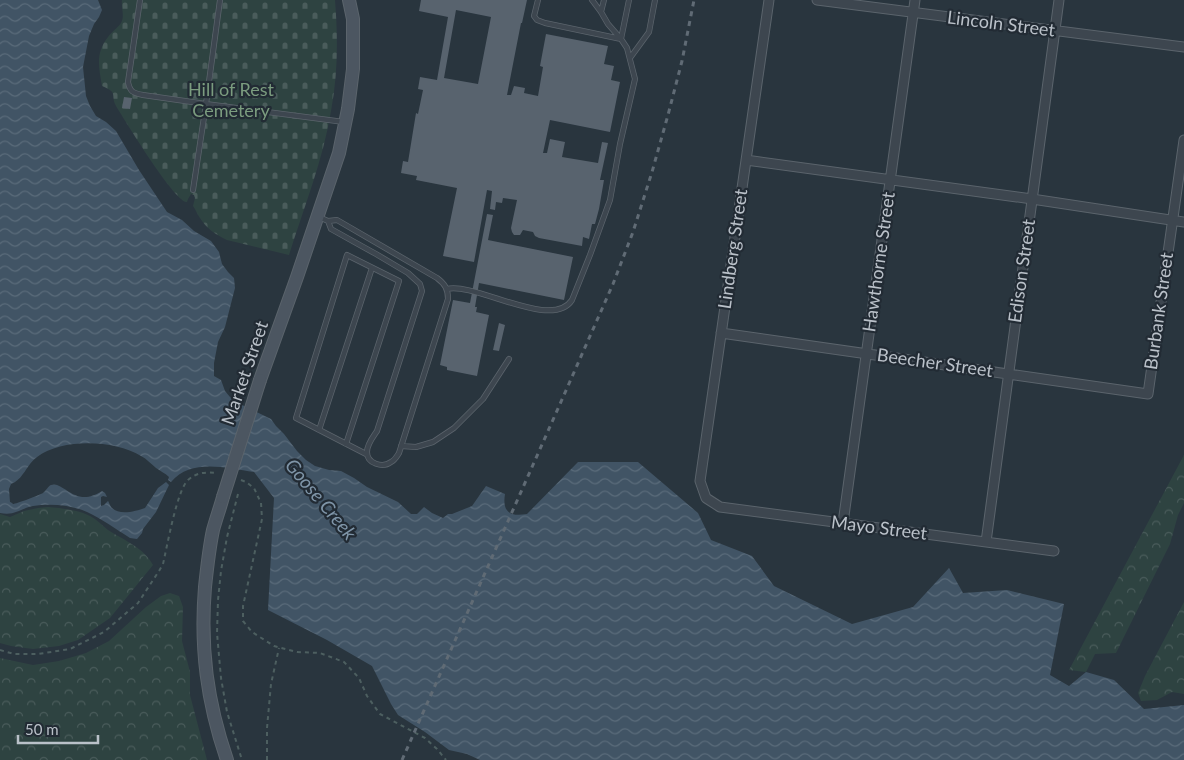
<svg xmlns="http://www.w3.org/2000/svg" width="1184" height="760" viewBox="0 0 1184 760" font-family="Lato,sans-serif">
  <defs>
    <pattern id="forest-crowns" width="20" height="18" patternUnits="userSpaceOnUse" patternTransform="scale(1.25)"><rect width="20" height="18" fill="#2e4341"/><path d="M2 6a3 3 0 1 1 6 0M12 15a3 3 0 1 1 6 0" fill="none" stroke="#4a5c5b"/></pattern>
    <pattern id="cemetery-stones" width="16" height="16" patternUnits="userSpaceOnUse" patternTransform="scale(1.25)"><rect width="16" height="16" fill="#2e4341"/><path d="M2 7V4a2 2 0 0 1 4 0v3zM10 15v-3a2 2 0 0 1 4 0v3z" fill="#4a5c5b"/></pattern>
    <pattern id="water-waves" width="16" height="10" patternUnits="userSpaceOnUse" patternTransform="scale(1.25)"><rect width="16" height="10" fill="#415465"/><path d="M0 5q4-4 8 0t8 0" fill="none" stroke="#5a6b7a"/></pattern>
  </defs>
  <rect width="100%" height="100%" fill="#29353e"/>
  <!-- forest -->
  <path fill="url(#forest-crowns)" d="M1184,455V503L1178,515L1170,544L1116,653L1095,654L1086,672L1069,670Z
    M48,507C60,508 79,510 90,516C96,519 102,525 108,530C125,541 143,547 153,565L110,618L78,640L59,646L33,649L11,646L0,643V514L10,517L24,511L38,508Z
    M170,593L179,596L183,607L182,641L190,672V695L207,760H0V658L33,665L59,661L86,653L109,641L146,607L161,596Z
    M1184,602V694L1172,692L1157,700L1141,701L1138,693L1145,676Z"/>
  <!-- cemetery -->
  <path fill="url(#cemetery-stones)" d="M122,0H335C338,37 338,74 331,111C323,160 304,207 289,255L227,240C216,235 206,228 200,218C197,214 196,210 193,206L195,198L194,195L191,194L188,199L187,202H186C172,198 126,122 116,106C110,94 119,93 102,86C99,67 95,54 108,37C111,32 118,28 121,23C125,17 121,7 122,0Z"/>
  <!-- water -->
  <path fill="url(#water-waves)" d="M0,0H98L102,10L99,17L94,24L89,36L83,67L86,96L90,106L96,116L106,122L116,131L139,170L167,212L182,220L194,231L211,241L219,252L222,264L228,272L234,278L235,288L225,327L218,342L214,363V376L221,380L225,391L230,397L240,404L271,419L276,426L284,434L297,451L306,460L315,466L329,470L341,471L354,478L367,487L398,502L411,514H417L424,507L432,513L443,518L448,514H452L472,506L486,486L505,494C502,512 510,517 527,514L578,462H638L698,513L711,540L752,556L774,586L852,624L913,607L949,568L963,593L1007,590L1064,604L1050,675L1069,686L1086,672L1114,680L1144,709L1184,705V760H480L467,754L449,750L425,732L398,715L391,704L372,666L327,640L268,610L274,498L254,472C226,468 191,458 171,482L168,480L169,477C165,473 160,471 156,468C151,464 147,459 141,456C114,440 63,438 37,457C27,464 23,480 11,484L9,489L10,502C11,502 12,503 13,504C16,504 40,495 43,493C46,491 48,486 51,485C63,480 75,509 102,491L105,493L107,497L103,496L101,497V506L104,505L108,501C109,502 110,506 112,508C120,516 136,511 145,508L158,488L166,482L169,485L156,512L143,529L142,533L137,539L130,538C116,529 102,519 87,512C72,505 50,503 33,506C19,509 15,516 0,513Z"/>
  <!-- building -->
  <path fill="#58636e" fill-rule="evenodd" d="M421,0H527L522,23H521L507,95H511L514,86L525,88L524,93L538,96L543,67L540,66L546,34L608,46L604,64L614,66L611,80L620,82L610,132L550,120L543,153H547L550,139L565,142L562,157L598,163L602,142L608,143L600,180H604L599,209L595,224H592L589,239L583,237L582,246L539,238L535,236L533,232L523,230L520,235H514L512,232L511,228L517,200L503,198L502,203L496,202L495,210L490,209L492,191L487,190L474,262L443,256L457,188L416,180L417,176L401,173L403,161L408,162L416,113L418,114L423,90L418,89L420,77L437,80L448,17L419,11ZM456,10L491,17L478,84L444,78Z
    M124,97L132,98L130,109L122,108Z
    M487,214L493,215L488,240L573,257L564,300L479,283L475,307H477L476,312L489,315L477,376L447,370V367L440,365L453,300L470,303Z
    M499,323L505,325L499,351L493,350Z"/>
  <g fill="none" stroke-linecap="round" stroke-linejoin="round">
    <defs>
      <path id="lane" d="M140,0L128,82C130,92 133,93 143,95L206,104L220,0
        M538,0L534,16L537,20L545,23L621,39L629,0
        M601,12L604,0
        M630,58L649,32L655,0
        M193,190L206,104L344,122
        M319,217L328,221L337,220L437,278C445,284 448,289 448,299L399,453C397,456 395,460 391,462C383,468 367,464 367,452C367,444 373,437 377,431L422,291L420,284L408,273L376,254L331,229L328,221
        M447,289C476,282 552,331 572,300L590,255L610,200L620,144L635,79L627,48L621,39L608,24L601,12L592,0
        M319,430L372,268
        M346,444L399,281L347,255L296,418L366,454
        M401,446L416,447L433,442L454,428L483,399L509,359"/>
      <path id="street" d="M769,0L700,481L706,498L720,507L1054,551
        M817,0L1184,47
        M746,160L1032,199L1184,222
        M721,333L1148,394L1184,140
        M843,523L915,0
        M986,542L1059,0"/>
      <path id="secondary" d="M260,380L297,277L339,153L348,109L353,69V19L349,0
        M223,497C220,508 216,519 213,530C209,549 207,568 205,587C200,648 207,702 227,760"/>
    </defs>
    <!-- lane casing -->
    <use href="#lane" stroke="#5b646c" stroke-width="6"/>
    <!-- street casing -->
    <use href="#street" stroke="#5b646c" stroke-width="11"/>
    <!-- secondary casing -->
    <use href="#secondary" stroke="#5b646c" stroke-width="14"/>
    <!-- path -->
    <path stroke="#4d5f60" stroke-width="2" stroke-dasharray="4 4" stroke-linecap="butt" d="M241,480L246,482L254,488L261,503L262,519L243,606V621L252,632L274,646L297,652L320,653L344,662L359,678L367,696L380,714L425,738L437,749L446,760
      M238,494L227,537L221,571L218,600L217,633L221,678L227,712L242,760
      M0,650L14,654H38L70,649L104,632L138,603L159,571L163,564C167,547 177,490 188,480C197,472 206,472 217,473
      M267,760V728L271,684L279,648"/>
    <!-- lane -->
    <use href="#lane" stroke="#3d464f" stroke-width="4.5"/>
    <!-- street -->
    <use href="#street" stroke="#3d464f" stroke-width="9"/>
    <!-- secondary -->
    <use href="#secondary" stroke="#4c5661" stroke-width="12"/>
    <!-- rail -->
    <path stroke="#606b75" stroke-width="3" stroke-dasharray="5 5" stroke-linecap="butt" d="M402,760L560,404L613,284L633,232L652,172L668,115L682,61L694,0"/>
    <defs>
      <path id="secondary-bridge" d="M223,497L260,380"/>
    </defs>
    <!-- secondary-bridge casing -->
    <use href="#secondary-bridge" stroke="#5b646c" stroke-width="14" stroke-linecap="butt"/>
    <!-- secondary-bridge -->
    <use href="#secondary-bridge" stroke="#4c5661" stroke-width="12"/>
  </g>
  <g text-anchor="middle" stroke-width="4.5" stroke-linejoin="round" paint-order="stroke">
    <!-- street labels -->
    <g font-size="18" fill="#bac1c9" stroke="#222b34">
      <text transform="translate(1001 24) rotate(7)" y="6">Lincoln Street</text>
      <text transform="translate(733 249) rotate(-82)" y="6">Lindberg Street</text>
      <text transform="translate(879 262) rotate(-82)" y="6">Hawthorne Street</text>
      <text transform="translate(1022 271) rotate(-82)" y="6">Edison Street</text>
      <text transform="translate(1159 311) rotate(-82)" y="6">Burbank Street</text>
      <text transform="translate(935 363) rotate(8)" y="6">Beecher Street</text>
      <text transform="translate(245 373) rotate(-71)" y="6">Market Street</text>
      <text transform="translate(879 528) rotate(7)" y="6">Mayo Street</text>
    </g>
    <!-- park labels -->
    <g font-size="18" fill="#7b9c7f" stroke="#222b34">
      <text x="231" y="96">Hill of Rest<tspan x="231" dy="21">Cemetery</tspan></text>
    </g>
    <!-- water labels -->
    <g font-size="19" font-style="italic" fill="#7f95a8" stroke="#222b34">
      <text transform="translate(321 499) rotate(50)" y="7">Goose Creek</text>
    </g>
  </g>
  <!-- scale -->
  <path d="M18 735v8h80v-8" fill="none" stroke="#bac1c9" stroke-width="2.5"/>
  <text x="25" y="735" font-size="15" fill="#bac1c9" stroke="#222b34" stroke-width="4" paint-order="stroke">50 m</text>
</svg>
